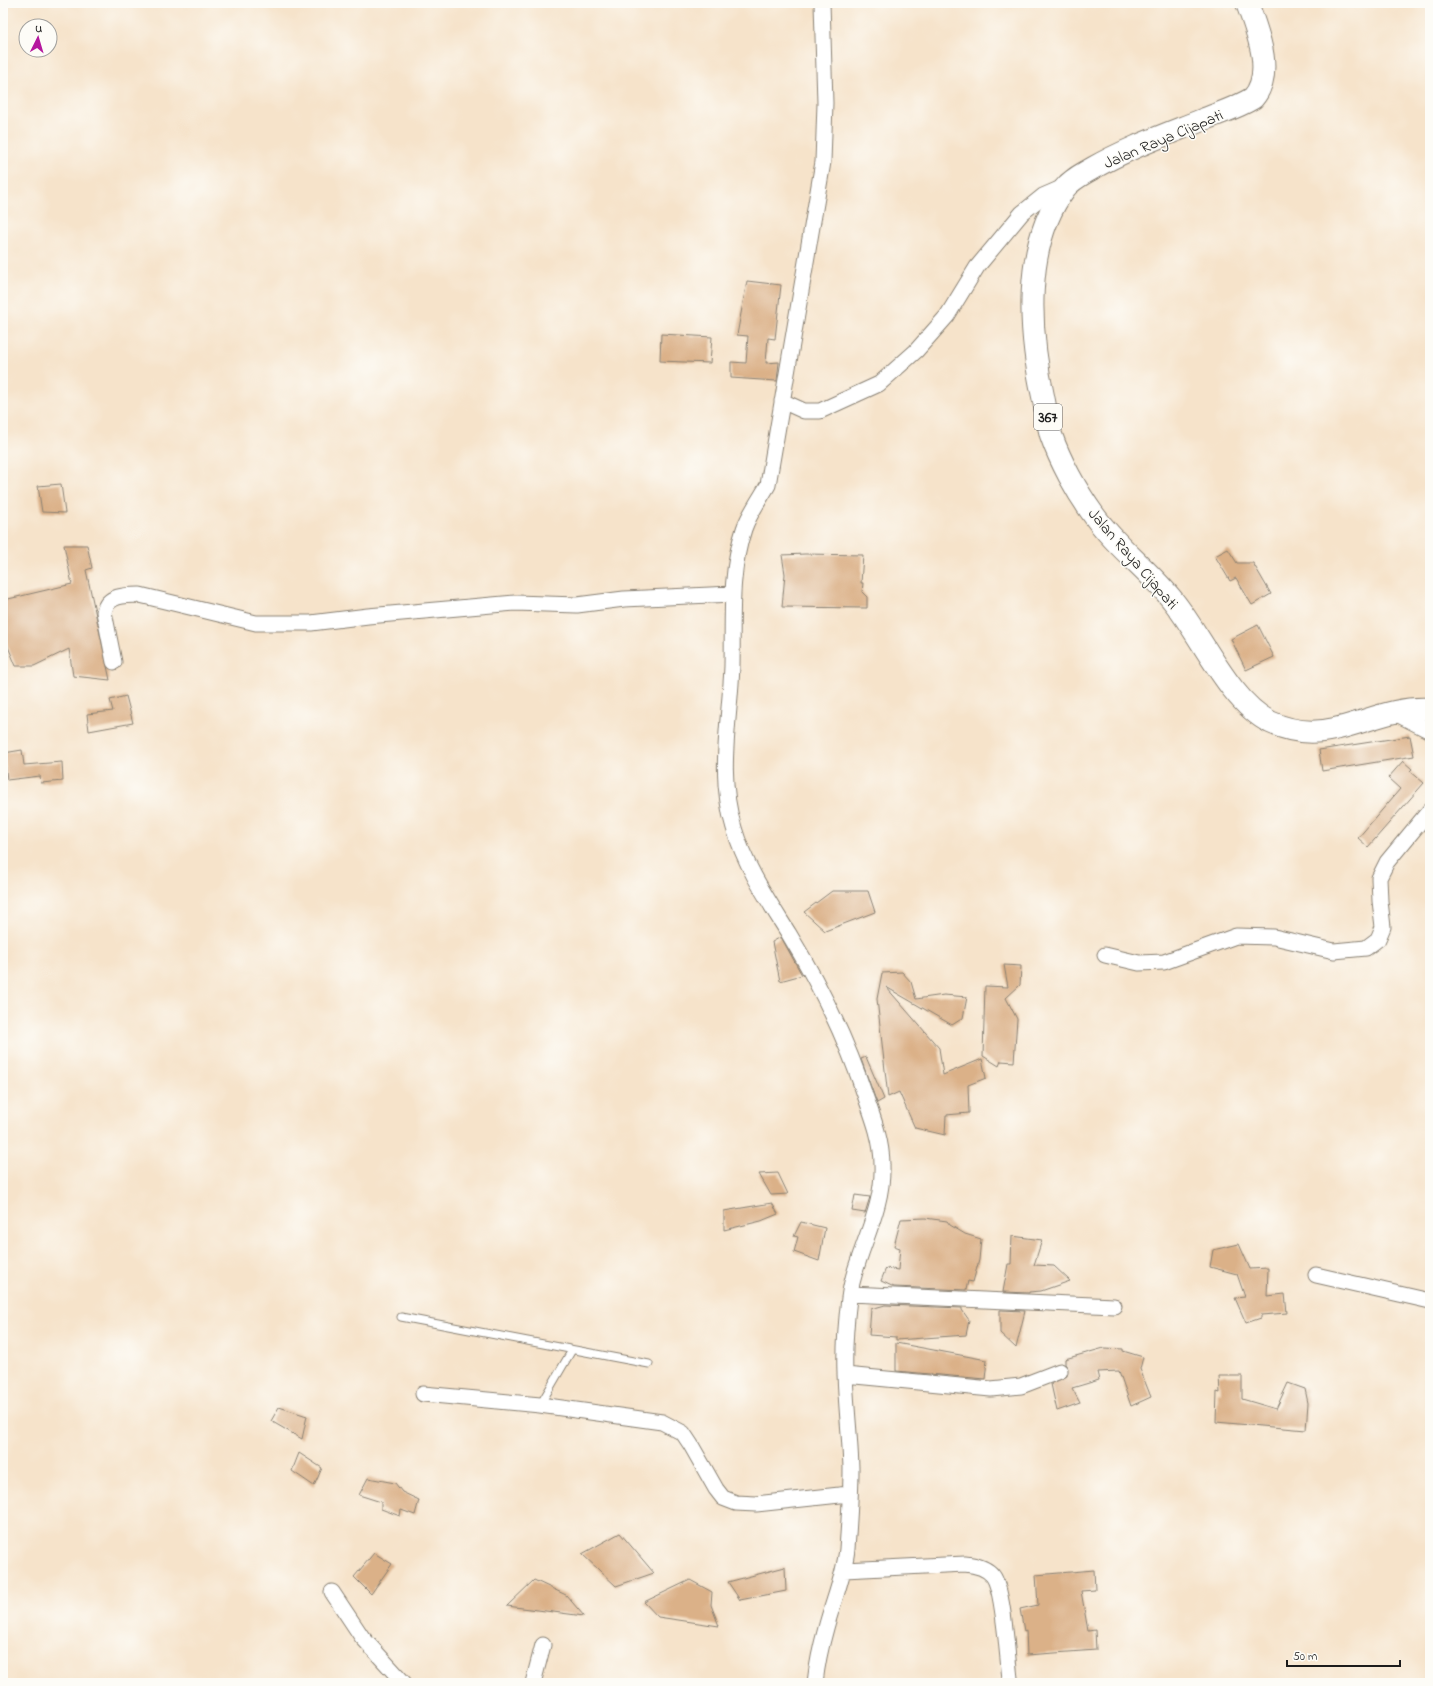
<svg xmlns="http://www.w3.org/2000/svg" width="1433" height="1686" viewBox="0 0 1433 1686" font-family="'Indie Flower',sans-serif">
  <rect width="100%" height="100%" fill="#fdfcf7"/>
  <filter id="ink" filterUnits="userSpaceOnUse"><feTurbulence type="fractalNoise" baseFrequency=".025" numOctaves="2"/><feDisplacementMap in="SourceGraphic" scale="8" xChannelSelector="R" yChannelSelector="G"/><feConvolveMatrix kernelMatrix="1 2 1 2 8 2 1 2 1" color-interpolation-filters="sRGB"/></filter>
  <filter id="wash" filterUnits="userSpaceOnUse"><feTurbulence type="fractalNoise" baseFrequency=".012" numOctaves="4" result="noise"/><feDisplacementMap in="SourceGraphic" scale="16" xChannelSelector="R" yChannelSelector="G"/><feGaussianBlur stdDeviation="0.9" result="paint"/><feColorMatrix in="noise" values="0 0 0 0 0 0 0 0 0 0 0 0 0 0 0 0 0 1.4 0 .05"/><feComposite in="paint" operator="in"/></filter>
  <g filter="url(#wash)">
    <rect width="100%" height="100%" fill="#f6e3ca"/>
    <g id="blocks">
      <!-- building -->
      <path fill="#dbb188" d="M747,281L781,285L775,339L768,338L766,363L779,362L777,381L731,378V362L746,363L748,336L737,335Z
        M661,334L712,337L710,363L660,361Z
        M61,484L65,513L42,512L38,486Z
        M64,545H87L92,568L86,570L110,680L73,676L69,649L34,666H16L4,637V600L72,584Z
        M1228,549L1237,563H1253L1271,594L1252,605L1236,578L1230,581L1215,556Z
        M805,554L863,555L861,583H863L862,592L867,597V608L782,607L785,574L782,555Z
        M1258,625L1274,657L1246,670L1231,639Z
        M126,696L133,723L89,731L87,714L113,711L110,700Z
        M1410,736L1414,756L1322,771L1319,750Z
        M22,750L24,765L62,762L63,781L41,783L40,776L7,780L4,753Z
        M1403,761L1412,769L1410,771L1424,783L1368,847L1358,838L1400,789L1388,778Z
        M832,891H868L875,912L825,931L804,912Z
        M781,937L802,975L780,981L772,942Z
        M1004,965L1021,966L1020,985L1006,998L1017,1019L1014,1062L1001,1061L999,1066L983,1056L985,986L1008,987Z
        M902,972L911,982L916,999L944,995L967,997L963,1018L952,1025L886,987L939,1048L943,1075L982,1059L986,1078L968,1085L969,1113L946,1115L945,1135L915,1128L899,1092L888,1097L877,999L882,973Z
        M866,1057L884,1099L877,1103L861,1059Z
        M778,1173L788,1194L771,1195L759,1174Z
        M855,1195L870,1197L865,1213L852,1211Z
        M772,1203L778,1214L761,1221L724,1230V1211Z
        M925,1218L947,1221L950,1225L965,1234L981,1239L979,1260L973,1282L968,1281L966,1290L894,1287L881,1281L886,1268L898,1270L900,1248L894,1246L901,1219Z
        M801,1222L825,1228L819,1261L794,1252L798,1237L794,1236Z
        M1012,1236L1042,1240L1034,1265L1054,1266L1070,1281L1041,1291L1029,1292V1293L1003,1292L1008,1264H1011Z
        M1239,1244L1250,1269L1268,1268L1267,1296L1285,1294L1287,1313L1261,1315V1318L1246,1323L1235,1298L1245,1297L1237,1274L1210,1267L1213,1250Z
        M885,1305L962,1308V1310L969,1320L966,1335L896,1340V1337L869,1335L871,1309Z
        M1000,1310L1025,1311L1016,1348L1000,1333Z
        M896,1343L987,1360L985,1379L896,1371Z
        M1104,1348L1123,1349V1351L1143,1357L1140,1369L1151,1397L1131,1406L1119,1371L1097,1372L1099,1380L1072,1388L1080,1403L1057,1411L1051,1384L1067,1376L1068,1368L1065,1364V1359Z
        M1219,1376H1242V1399L1276,1409L1288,1383L1305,1389L1308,1403L1306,1430L1216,1422L1217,1392L1220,1393Z
        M279,1407L307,1416L302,1439L271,1421Z
        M299,1453L322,1468L314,1486L292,1471Z
        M368,1478L395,1483L402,1492L419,1500L415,1515L401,1510L400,1516L381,1509V1502L359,1495Z
        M620,1533L654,1573L616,1586L582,1554Z
        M374,1553L392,1564L371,1594L354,1577Z
        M785,1567L786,1591L740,1600L728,1582Z
        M1094,1570L1095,1590L1081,1591L1088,1631L1095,1630L1096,1650L1027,1655L1026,1630L1024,1631L1020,1609L1038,1605L1036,1575Z
        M534,1580L566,1595L584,1616L507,1606Z
        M690,1580L712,1592L711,1605L719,1626L658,1617L644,1602Z"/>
    </g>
  </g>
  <g filter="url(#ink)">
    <use href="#blocks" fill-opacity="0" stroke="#898073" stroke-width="1"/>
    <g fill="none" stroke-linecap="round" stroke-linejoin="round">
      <defs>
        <path id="service" d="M401,1317L649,1364
          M540,1405L572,1350"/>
        <path id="minor" d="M782,401L804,411H820L879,384L916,351L947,316L977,267L1022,213L1043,196L1066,186
          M114,662L104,612C107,595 125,595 140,595L256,623H311L368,616L515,603L577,605L624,599L732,594
          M1395,713L1430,731
          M1105,955L1139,963L1164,962L1236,936L1274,937L1334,951L1366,948L1378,939L1383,927L1380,901L1379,878L1387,862L1430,810
          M1316,1275L1430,1301
          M850,1294L1114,1306
          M845,1375L991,1389L1021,1386L1060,1371
          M423,1394L540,1405L662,1422L683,1433L691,1445L716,1489L723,1498L736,1503L756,1504L849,1494
          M844,1570L965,1564C975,1565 987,1568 993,1576C1004,1591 1007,1656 1010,1678
          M332,1592L362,1637L404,1683
          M533,1683L543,1645
          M815,1683C817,1664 821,1646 826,1628C833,1601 844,1577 847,1549C849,1522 851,1494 851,1468C850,1436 846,1405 845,1373C844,1348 846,1323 849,1298C855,1253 884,1212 882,1165C882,1142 874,1120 866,1098C847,1041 820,985 789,934C768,900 745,866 734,828C717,774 730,721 732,666C733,620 729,574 744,529C749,514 760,499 768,485L823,162L825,103L822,3"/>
        <path id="primary" d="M1247,3C1257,31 1275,73 1253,98C1237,108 1219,113 1202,120C1165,135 1128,148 1093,168C1083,174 1072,179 1065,188C1022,246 1029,334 1044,401C1046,412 1048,424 1051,435C1060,461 1077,492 1093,514C1116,547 1150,571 1174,602C1202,637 1230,702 1270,722C1332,751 1370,705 1430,709"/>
      </defs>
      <!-- service casing -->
      <use href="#service" stroke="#898073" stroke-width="9"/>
      <!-- minor casing -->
      <use href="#minor" stroke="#898073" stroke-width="17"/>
      <!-- primary casing -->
      <use href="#primary" stroke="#898073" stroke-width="24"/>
      <!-- service -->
      <use href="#service" stroke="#fff" stroke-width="7"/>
      <!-- minor -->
      <use href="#minor" stroke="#fff" stroke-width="15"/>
      <!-- primary -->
      <use href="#primary" stroke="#fff" stroke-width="22"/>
    </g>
  </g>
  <g text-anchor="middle" stroke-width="3" stroke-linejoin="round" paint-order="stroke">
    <!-- shield labels -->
    <rect fill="#fdfcf7" stroke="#605f5e" stroke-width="1" x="1034" y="404" width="28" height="26" rx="3"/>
    <g font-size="15" font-weight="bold" fill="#1c1c1c">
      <text x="1048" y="422">367</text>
    </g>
    <!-- street labels -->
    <g font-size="16" fill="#1c1c1c" stroke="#fdfcf7">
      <text transform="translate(1163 138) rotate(-23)" y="6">Jalan Raya Cijapati</text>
      <text transform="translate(1134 558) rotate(49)" y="6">Jalan Raya Cijapati</text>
    </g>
  </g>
  <!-- margin -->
  <rect width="1433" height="1686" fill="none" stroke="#fdfcf7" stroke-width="16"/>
  <!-- north arrow -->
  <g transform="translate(38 38) rotate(5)"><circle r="19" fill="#fdfcf7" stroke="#a3a29f"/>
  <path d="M0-3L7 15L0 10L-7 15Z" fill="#b5179e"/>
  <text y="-6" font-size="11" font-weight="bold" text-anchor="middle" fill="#1c1c1c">U</text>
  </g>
  <!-- scale -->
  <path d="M1287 1660v6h113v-6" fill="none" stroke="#1c1c1c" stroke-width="2"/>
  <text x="1293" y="1660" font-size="12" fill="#1c1c1c" stroke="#fdfcf7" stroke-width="3" paint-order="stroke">50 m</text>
</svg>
